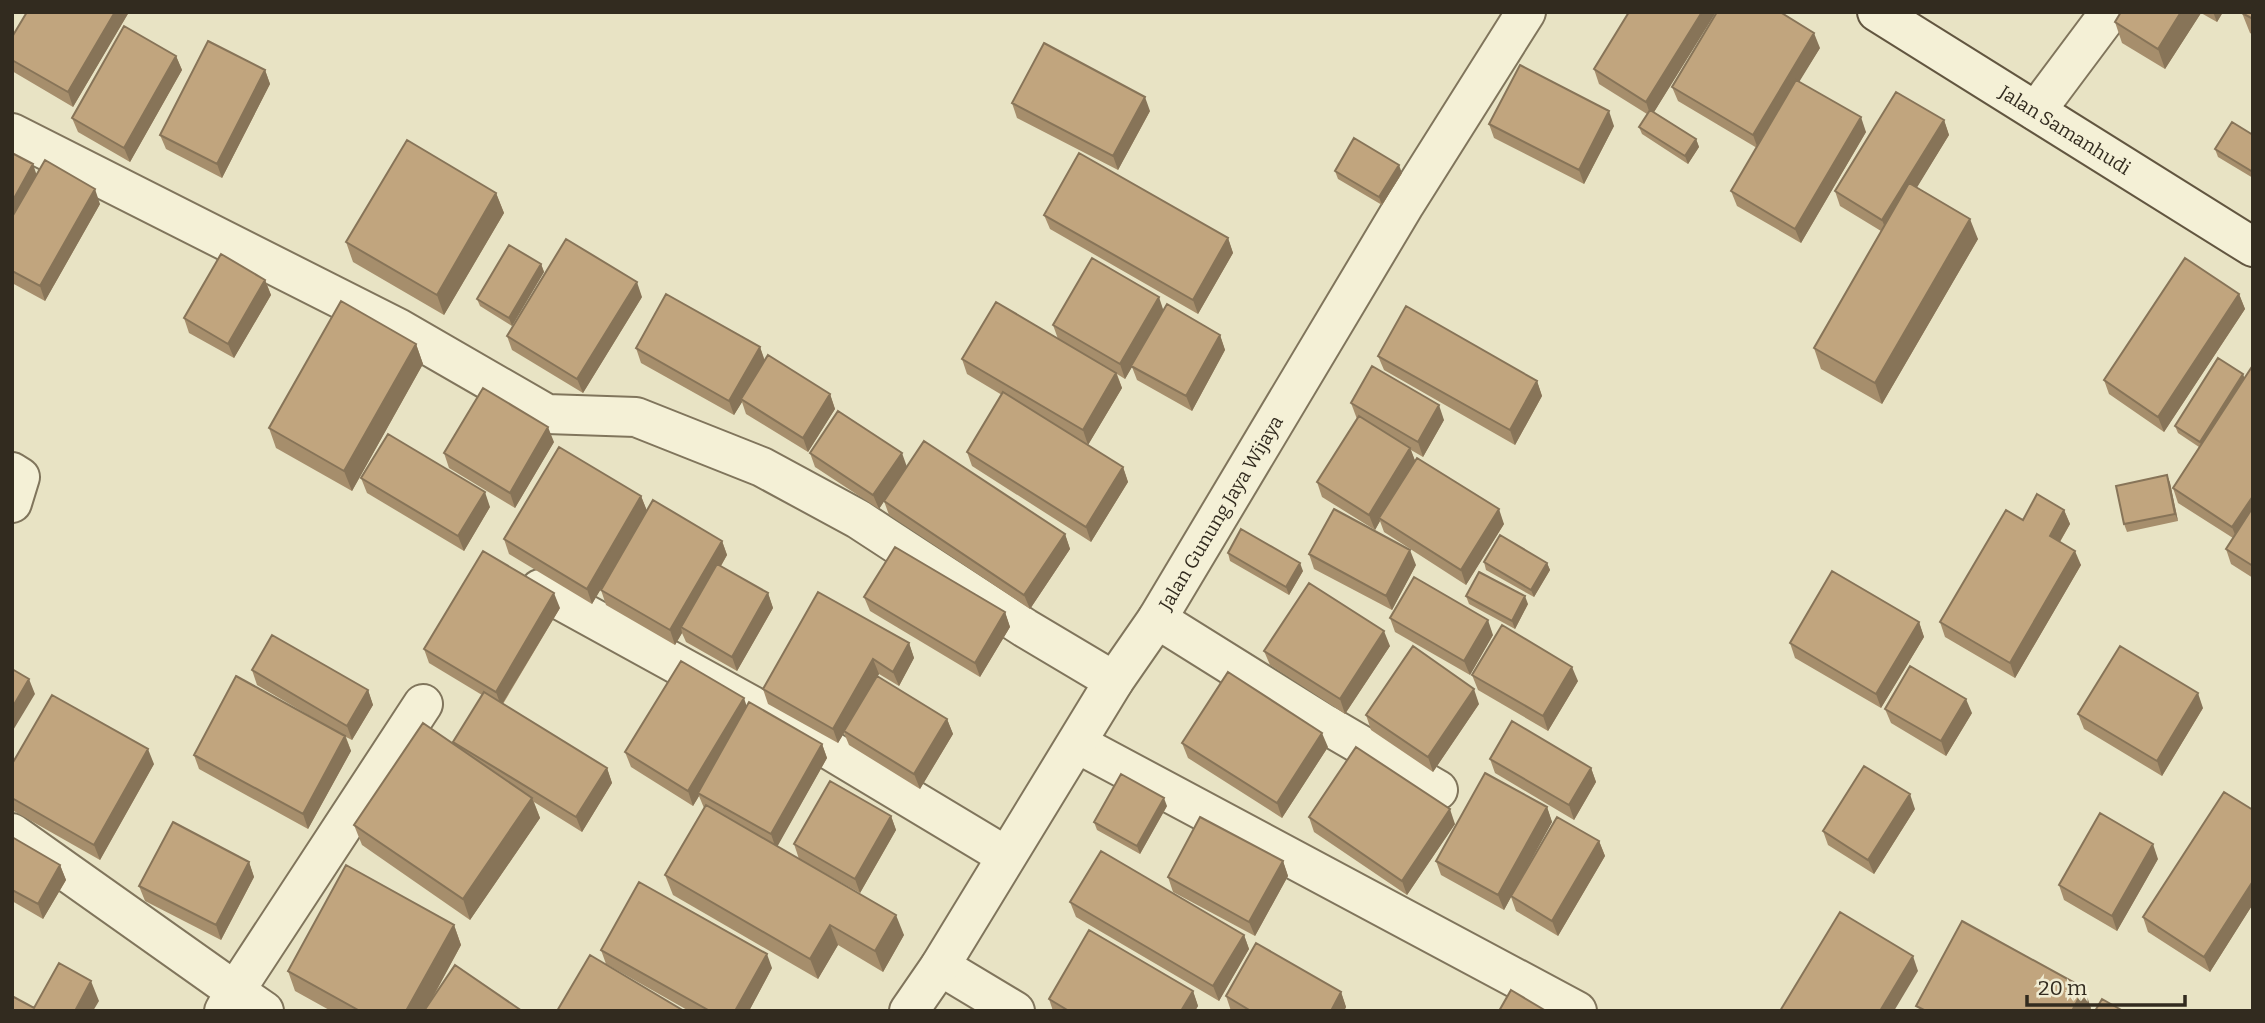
<svg xmlns="http://www.w3.org/2000/svg" width="2265" height="1023" viewBox="0 0 2265 1023" font-family="Bitter,serif">
  <rect width="100%" height="100%" fill="#e8e3c4"/>
  <g fill="none" stroke-linecap="round" stroke-linejoin="round">
    <defs>
      <g id="street">
        <path d="M2036,111L2110,12"/>
        <path d="M12,133L398,328L547,414L636,417L762,467L858,519L1025,628L1114,681"/>
        <path d="M12,472L20,477L12,503"/>
        <path d="M540,589L798,731L1006,856"/>
        <path d="M1157,619L1325,724L1438,790"/>
        <path d="M1078,744L1577,1011"/>
        <path d="M12,833L235,991L423,704"/>
        <path d="M940,966L1015,1011"/>
        <path d="M224,1011L235,991L264,1011"/>
        <path id="s1" d="M909,1011L940,966L1114,681L1157,619L1405,204L1526,12"/>
      </g>
      <g id="secondary">
        <path id="s2" d="M1877,12L2253,247"/>
      </g>
    </defs>
    <!-- street casing -->
    <use href="#street" stroke="#80755c" stroke-width="42"/>
    <!-- secondary casing -->
    <use href="#secondary" stroke="#625640" stroke-width="42"/>
    <!-- street -->
    <use href="#street" stroke="#f4f0d6" stroke-width="38"/>
    <!-- secondary -->
    <use href="#secondary" stroke="#f4f0d6" stroke-width="38"/>
  </g>
  <!-- wall -->
  <path fill="#a68e6c" d="M129,12L73,107L12,71V37Z
    M1629,12H1716L1654,112L1696,139L1699,147L1688,164L1642,134L1639,127L1647,114L1599,84L1594,69Z
    M2121,12H2223L2217,22L2201,13L2165,69L2122,43L2115,22Z
    M2253,12V35L2250,33L2242,13Z
    M1820,48L1799,81L1866,132L1801,243L1737,206L1731,191L1757,148L1678,101L1672,87Z
    M176,56L182,70L130,162L78,132L72,118Z
    M265,70L270,84L222,178L166,149L160,135Z
    M1012,103L1150,111L1118,170L1017,118Z
    M1944,120L1949,135L1916,188L1978,239L1882,404L1821,369L1814,348L1881,231L1840,206L1835,191Z
    M1489,124L1614,126L1584,184L1494,138Z
    M2253,135V178L2218,157L2215,149Z
    M12,153L37,175L100,204L45,301L12,283Z
    M1335,171L1402,173L1382,205L1338,179Z
    M496,193L504,213L444,315L353,262L346,242Z
    M1044,215L1228,238L1233,253L1198,314L1050,229Z
    M541,264L544,272L512,326L480,306L477,299Z
    M265,280L271,295L234,358L189,333L184,318Z
    M2239,294L2245,309L2164,432L2109,394L2104,380Z
    M642,297L583,393L512,350L507,336Z
    M1163,310L1220,335L1225,350L1192,411L1137,380L1132,367L1125,379L1117,374L1122,388L1088,445L1073,436L1123,467L1128,482L1091,542L972,466L967,452L1002,395L967,374L962,359L1058,339L1053,325Z
    M416,344L423,364L352,491L276,448L269,428Z
    M760,347L765,361L830,394L835,409L808,452L746,414L742,402L734,415L641,363L636,348Z
    M1378,356L1537,381L1542,396L1515,445L1384,370Z
    M2253,365V578L2231,564L2226,549L2233,538L2178,503L2173,488L2199,447L2178,433L2175,426L2245,377Z
    M1351,403L1444,420L1423,457L1411,450L1415,461L1504,524L1466,585L1384,532L1380,521L1375,530L1322,497L1317,482L1357,419Z
    M554,442L515,508L449,468L444,453Z
    M810,453L907,467L1065,534L1070,549L1030,609L889,515L884,501L879,509L815,467Z
    M2167,475L2170,483L2178,521L2127,532L2124,524Z
    M361,478L490,507L464,551L367,493Z
    M641,496L647,511L592,604L509,554L504,539Z
    M2064,510L2070,524L2060,542L2081,565L2015,678L1945,637L1940,622L2023,520Z
    M722,541L727,555L721,566L768,593L773,608L737,671L686,642L682,633L675,645L606,605L601,590Z
    M1228,553L1303,571L1289,595L1230,561Z
    M1309,554L1416,565L1392,610L1314,569Z
    M1484,562L1547,563L1550,570L1534,597L1486,570Z
    M1466,596L1528,604L1515,629L1469,604Z
    M864,597L1005,612L1010,627L980,677L870,611Z
    M560,608L503,704L607,768L612,783L582,832L534,802L540,818L470,920L362,845L354,825L455,745L453,742L482,695L429,663L424,649Z
    M1390,618L1493,635L1470,675L1395,632Z
    M1919,622L1924,637L1881,708L1795,658L1790,643Z
    M909,643L914,658L899,686L879,674L877,677L947,719L953,734L920,789L849,745L844,733L838,743L768,704L763,689Z
    M1390,646L1345,714L1270,665L1264,651Z
    M252,670L368,690L373,705L352,740L346,737L351,751L308,829L199,769L194,755L332,729L257,685Z
    M1472,675L1578,681L1548,731L1478,690Z
    M1479,704L1433,772L1371,730L1366,715Z
    M747,707L822,744L827,758L777,846L904,935L883,972L838,945L818,979L673,895L665,875L704,808L699,796L693,806L631,767L625,752Z
    M2203,708L2162,776L2084,729L2078,714Z
    M1885,709L1972,713L1946,756L1891,723Z
    M1182,743L1328,747L1282,818L1188,758Z
    M1490,759L1591,768L1596,782L1574,820L1495,773Z
    M12,764H154L100,860L12,810Z
    M1167,806L1140,854L1097,830L1094,822Z
    M1547,807L1552,822L1520,880L1599,841L1605,856L1558,936L1516,911L1511,897L1504,910L1441,875L1436,861Z
    M1915,809L1874,874L1828,845L1823,831Z
    M2253,810V904L2210,972L2148,932L2143,917Z
    M891,816L896,830L860,893L799,859L794,844Z
    M1309,817L1455,824L1407,895L1314,832Z
    M12,837L60,865L66,880L43,919L12,901Z
    M2158,859L2117,931L2064,900L2059,885Z
    M1283,861L1288,876L1255,936L1173,892L1168,877Z
    M249,862L254,877L221,940L145,901L139,886Z
    M1070,902L1244,935L1249,949L1219,1001L1076,917Z
    M454,925L461,945L430,1003L522,1011H331L295,991L288,971Z
    M601,950L772,968L749,1011H689L606,964Z
    M1193,991L1198,1006L1195,1011H1053L1049,999Z
    M1341,992L1346,1007L1344,1011H1231L1226,996Z"/>
  <!-- shaded-wall -->
  <path fill="#877458" d="M115,12H129L73,107L68,92Z
    M1702,12H1716L1651,117L1646,102Z
    M2181,12L2201,13L2165,69L2158,49Z
    M2213,12H2223L2217,22Z
    M1814,33L1820,48L1758,149L1753,135Z
    M176,56L182,70L130,162L124,148Z
    M265,70L270,84L222,178L217,164Z
    M1145,97L1150,111L1118,170L1113,156Z
    M1609,111L1614,126L1584,184L1579,170Z
    M1861,117L1866,132L1801,243L1795,229Z
    M1944,120L1949,135L1888,235L1882,220Z
    M1696,139L1699,147L1688,164L1685,156Z
    M33,164L38,179L12,226V202Z
    M1399,165L1402,173L1382,205L1379,197Z
    M95,189L100,204L45,301L40,286Z
    M496,193L504,213L444,315L437,295Z
    M1970,219L1978,239L1882,404L1875,383Z
    M1228,238L1233,253L1198,314L1193,300Z
    M541,264L544,272L512,326L509,318Z
    M265,280L271,295L234,358L228,344Z
    M637,282L642,297L583,393L577,379Z
    M2239,294L2245,309L2164,432L2158,417Z
    M1159,297L1164,312L1125,379L1120,364Z
    M1220,335L1225,350L1192,411L1186,396Z
    M416,344L423,364L352,491L344,471Z
    M760,347L765,362L741,399L742,402L734,415L729,401Z
    M1116,373L1122,388L1088,445L1083,430Z
    M2243,374L2246,382L2203,449L2200,442Z
    M1537,381L1542,396L1515,445L1510,430Z
    M830,394L835,409L808,452L803,438Z
    M1439,405L1444,420L1423,457L1418,442Z
    M548,427L554,442L515,508L510,493Z
    M1410,448L1416,463L1379,518L1380,521L1375,530L1369,515Z
    M902,453L907,467L879,509L873,495Z
    M1123,467L1128,482L1091,542L1086,527Z
    M2167,475L2170,483L2178,521L2175,514Z
    M485,492L490,507L464,551L458,536Z
    M641,496L647,511L592,604L587,589Z
    M2253,496V519L2238,542L2232,527Z
    M1499,509L1504,524L1466,585L1461,570Z
    M2064,510L2070,524L2055,550L2050,536Z
    M1065,534L1070,549L1030,609L1024,595Z
    M722,541L727,555L684,630L681,627L682,633L675,645L670,630Z
    M1410,550L1416,565L1392,610L1386,596Z
    M2075,551L2081,565L2015,678L2010,663Z
    M1300,563L1303,571L1289,595L1286,587Z
    M1547,563L1550,570L1534,597L1531,590Z
    M554,593L560,608L501,706L496,692Z
    M768,593L773,608L737,671L732,657Z
    M1525,596L1528,604L1515,629L1512,621Z
    M1005,612L1010,627L980,677L975,663Z
    M1488,620L1493,635L1470,675L1464,661Z
    M1919,622L1924,637L1881,708L1876,694Z
    M1384,631L1390,646L1345,714L1340,699Z
    M909,643L914,658L899,686L893,672Z
    M873,659L879,674L845,732L844,731V733L838,743L833,729Z
    M1572,667L1578,681L1548,731L1543,716Z
    M29,679L35,694L12,732V708Z
    M1474,689L1479,704L1433,772L1428,757Z
    M368,690L373,705L352,740L347,726Z
    M2198,693L2203,708L2162,776L2157,761Z
    M744,698L749,713L698,793L699,796L693,806L688,791Z
    M1966,699L1972,713L1946,756L1941,741Z
    M947,719L953,734L920,789L914,774Z
    M1322,733L1328,747L1282,818L1277,803Z
    M345,736L351,751L308,829L303,814Z
    M822,744L827,758L776,849L771,834Z
    M148,749L154,764L100,860L94,845Z
    M607,768L612,783L582,832L576,817Z
    M1591,768L1596,782L1574,820L1569,805Z
    M1910,794L1915,809L1874,874L1868,860Z
    M532,798L540,818L470,920L463,899Z
    M1164,798L1167,806L1140,854L1137,846Z
    M1547,807L1552,822L1504,910L1498,895Z
    M1450,809L1455,824L1407,895L1402,881Z
    M891,816L896,830L860,893L855,879Z
    M1599,841L1605,856L1558,936L1552,921Z
    M2153,844L2158,859L2117,931L2112,916Z
    M1283,861L1288,876L1255,936L1249,922Z
    M249,862L254,877L221,940L216,925Z
    M60,865L66,880L43,919L38,904Z
    M2253,881V904L2210,972L2204,957Z
    M896,915L904,935L883,972L875,951Z
    M454,925L461,945L425,1011H406Z
    M830,925L838,945L818,979L810,959Z
    M1244,935L1249,949L1219,1001L1213,986Z
    M767,954L772,968L749,1011H735Z
    M1913,956L1918,971L1894,1011H1880Z
    M91,981L99,1001L93,1011H75Z
    M2084,988L2091,1008L2090,1011H2072Z
    M1193,991L1198,1006L1195,1011H1181Z
    M1341,992L1346,1007L1344,1011H1331Z"/>
  <!-- building -->
  <path fill="#c1a57e" stroke="#877458" stroke-width="2" d="M27,12H115L68,92L12,60V37Z
    M1629,12H1702L1646,102L1594,69Z
    M1717,12H1780L1814,33L1753,135L1672,87Z
    M2121,12H2181L2158,49L2115,22Z
    M2243,12H2253V19L2242,13Z
    M124,26L176,56L124,148L72,118Z
    M208,41L265,70L217,164L160,135Z
    M1044,43L1145,97L1113,156L1012,103Z
    M1520,65L1609,111L1579,170L1489,124Z
    M1796,80L1861,117L1795,229L1731,191Z
    M1896,92L1944,120L1882,220L1835,191Z
    M1650,110L1696,139L1685,156L1639,127Z
    M2232,122L2253,135V172L2215,149Z
    M1354,138L1399,165L1379,197L1335,171Z
    M407,140L496,193L437,295L346,242Z
    M12,153L33,164L12,202Z
    M1079,153L1228,238L1193,300L1044,215Z
    M45,160L95,189L40,286L12,271V217Z
    M1909,183L1970,219L1875,383L1814,348Z
    M566,239L637,282L577,379L507,336Z
    M509,245L541,264L509,318L477,299Z
    M221,254L265,280L228,344L184,318Z
    M1092,258L1159,297L1120,364L1053,325Z
    M2185,258L2239,294L2158,417L2104,380Z
    M666,294L760,347L729,401L636,348Z
    M341,301L416,344L344,471L269,428Z
    M996,302L1116,373L1083,430L962,359Z
    M1167,304L1220,335L1186,396L1131,366Z
    M1406,306L1537,381L1510,430L1378,356Z
    M768,355L830,394L803,438L741,399Z
    M2218,358L2243,374L2200,442L2175,426Z
    M2253,365V496L2232,527L2173,488Z
    M1372,366L1439,405L1418,442L1351,403Z
    M483,388L548,427L510,493L444,453Z
    M1003,392L1123,467L1086,527L967,452Z
    M838,411L902,453L873,495L810,453Z
    M1359,416L1410,448L1369,515L1317,482Z
    M388,434L485,492L458,536L361,478Z
    M924,441L1065,534L1024,595L884,501Z
    M559,447L641,496L587,589L504,539Z
    M1417,458L1499,509L1461,570L1379,518Z
    M2167,475L2175,514L2124,524L2116,486Z
    M2037,494L2064,510L2050,536L2075,551L2010,663L1940,622L2006,510L2023,520Z
    M653,500L722,541L670,630L601,590Z
    M2253,507V566L2226,549Z
    M1334,509L1410,550L1386,596L1309,554Z
    M1241,529L1300,563L1286,587L1228,553Z
    M1500,535L1547,563L1531,590L1484,562Z
    M895,547L1005,612L975,663L864,597Z
    M483,551L554,593L496,692L424,649Z
    M717,564L768,593L732,657L681,627Z
    M1832,571L1919,622L1876,694L1790,643Z
    M1479,572L1525,596L1512,621L1466,596Z
    M1414,577L1488,620L1464,661L1390,618Z
    M1309,583L1384,631L1340,699L1264,651Z
    M818,592L909,643L893,672L873,659L833,729L763,689Z
    M1502,625L1572,667L1543,716L1472,675Z
    M272,635L368,690L347,726L252,670Z
    M1413,646L1474,689L1428,757L1366,715Z
    M2120,646L2198,693L2157,761L2078,714Z
    M681,661L744,698L688,791L625,752Z
    M1910,666L1966,699L1941,741L1885,709Z
    M12,669L29,679L12,708Z
    M1228,672L1322,733L1277,803L1182,743Z
    M236,676L345,736L303,814L194,755Z
    M877,676L947,719L914,774L844,731Z
    M484,692L607,768L576,817L453,742Z
    M52,695L148,749L94,845L12,798V764Z
    M749,702L822,744L771,834L698,793Z
    M1512,721L1591,768L1569,805L1490,759Z
    M423,723L532,798L463,899L354,825Z
    M1356,747L1450,809L1402,881L1309,817Z
    M1864,766L1910,794L1868,860L1823,831Z
    M1485,773L1547,807L1498,895L1436,861Z
    M1121,774L1164,798L1137,846L1094,822Z
    M830,781L891,816L855,879L794,844Z
    M2224,792L2253,810V881L2204,957L2143,917Z
    M706,805L896,915L875,951L830,925L810,959L665,875Z
    M2100,813L2153,844L2112,916L2059,885Z
    M1200,817L1283,861L1249,922L1168,877Z
    M1557,817L1599,841L1552,921L1511,896Z
    M173,822L249,862L216,925L139,886Z
    M12,837L60,865L38,904L12,890Z
    M1101,851L1244,935L1213,986L1070,902Z
    M346,865L454,925L406,1011H360L288,971Z
    M639,882L767,954L735,1011H710L601,950Z
    M1840,912L1913,956L1880,1011H1780Z
    M1962,921L2084,988L2072,1011H1926L1916,1006Z
    M1089,930L1193,991L1181,1011H1069L1049,999Z
    M1256,943L1341,992L1331,1011H1251L1226,996Z
    M590,955L684,1011H557Z
    M59,963L91,981L75,1011H12V996L34,1008Z
    M455,965L522,1011H424Z
    M1511,990L1546,1011H1499Z
    M2102,999L2123,1011H2095Z"/>
  <g text-anchor="middle" stroke-width="5" stroke-linejoin="round" paint-order="stroke">
    <!-- street labels -->
    <g font-size="19" fill="#322b1f" stroke="#f0ecd2">
      <text dy="7" stroke="none"><textPath href="#s2" startOffset="222">Jalan Samanhudi</textPath></text>
      <text dy="7" stroke="none"><textPath href="#s1" startOffset="588">Jalan Gunung Jaya Wijaya</textPath></text>
    </g>
  </g>
  <!-- border -->
  <rect width="2265" height="1023" fill="none" stroke="#322b1f" stroke-width="28"/>
  <!-- scale -->
  <path d="M2027 995v10h158v-10" fill="none" stroke="#322b1f" stroke-width="3.5"/>
  <text x="2038" y="995" font-size="21" fill="#322b1f" stroke="#f0ecd2" stroke-width="5" paint-order="stroke">20 m</text>
</svg>
